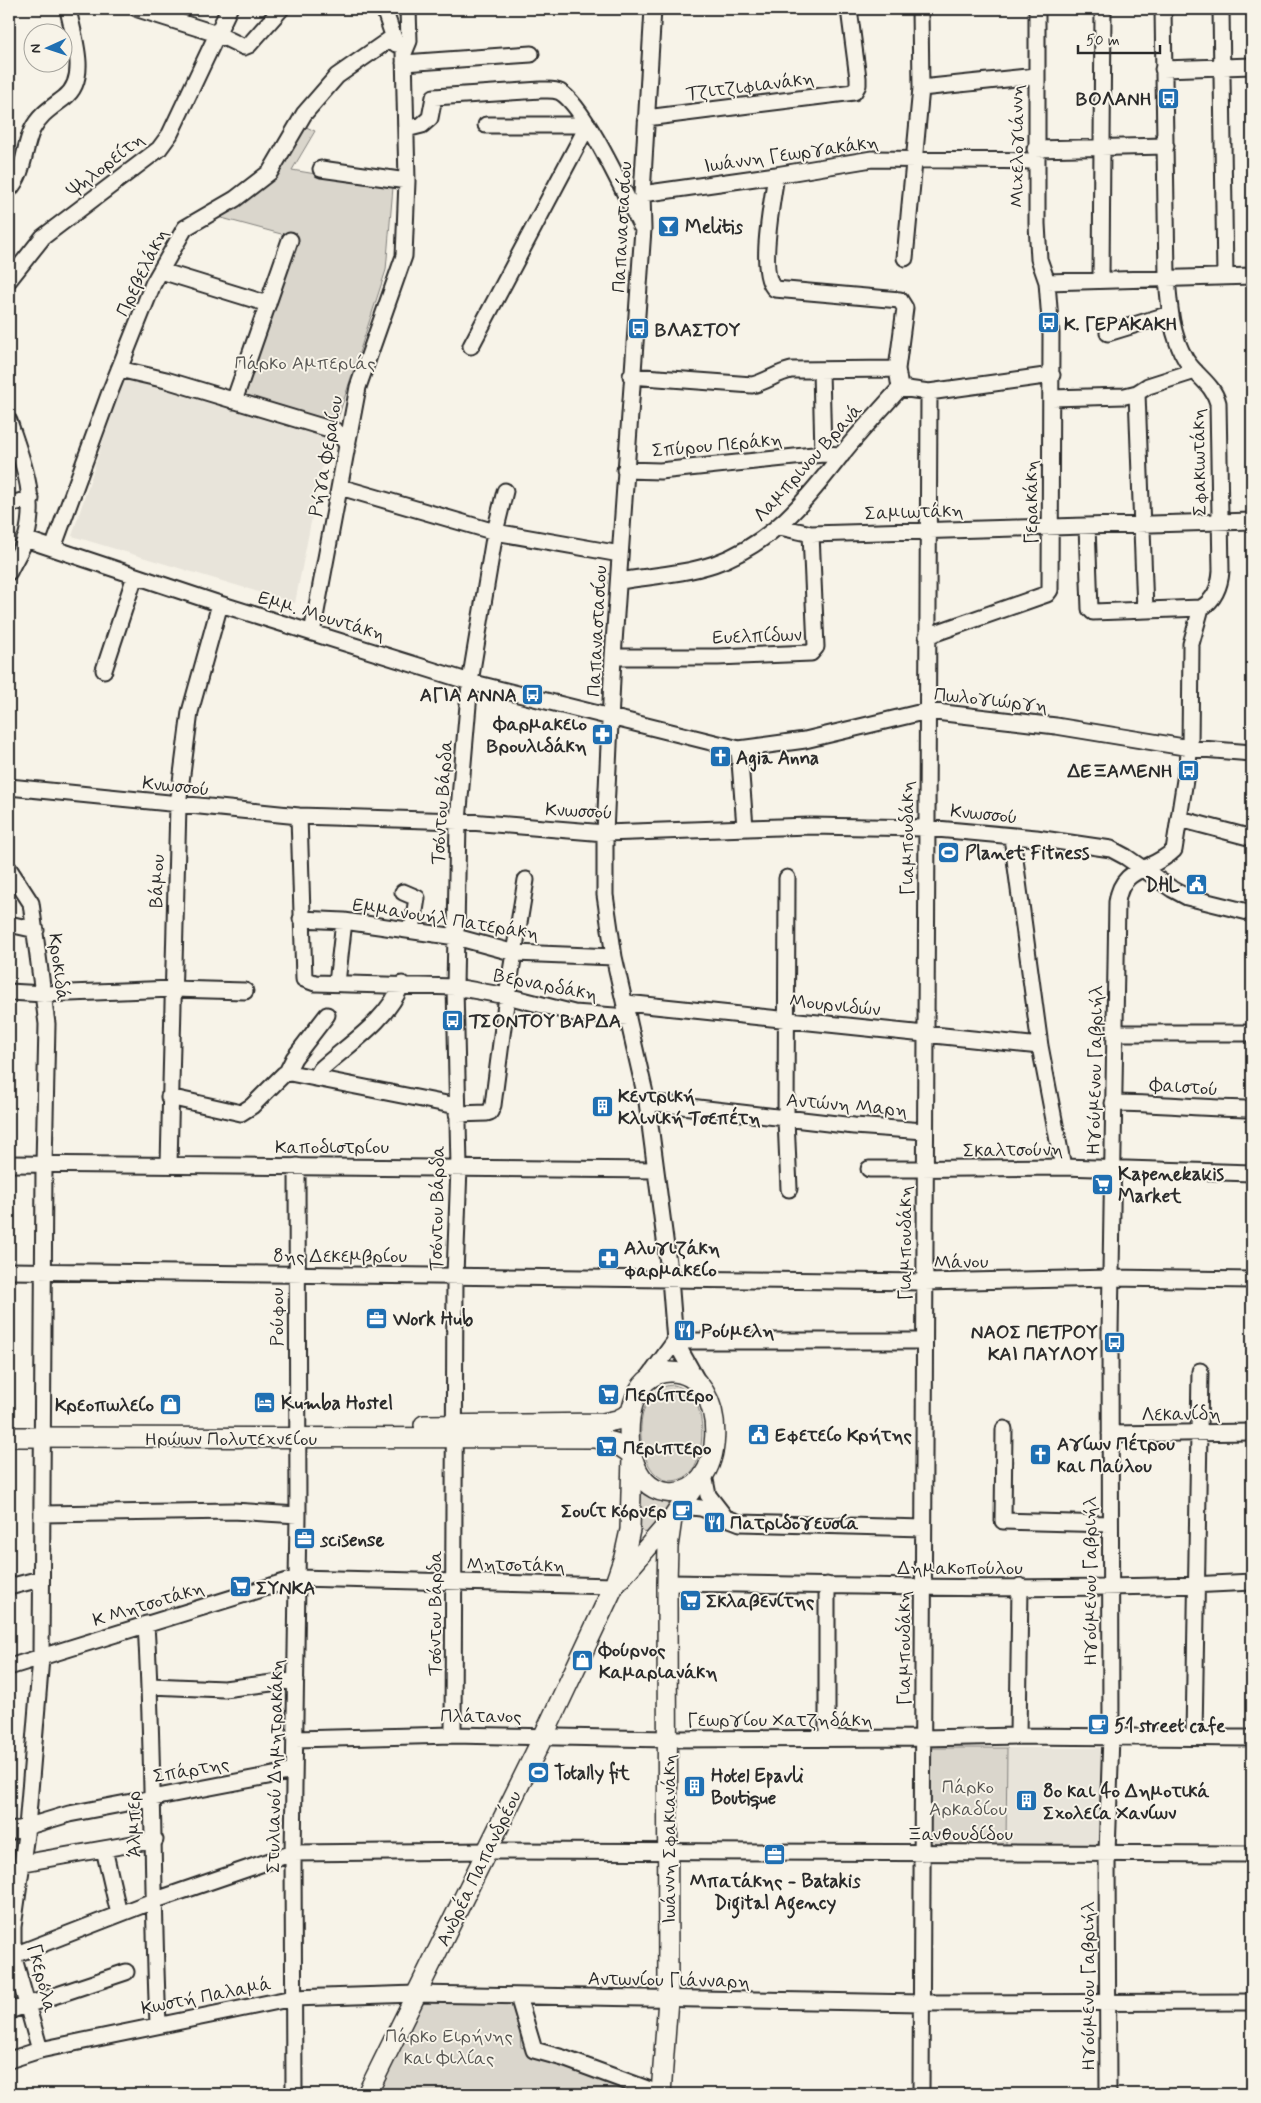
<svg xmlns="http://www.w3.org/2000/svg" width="1261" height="2103" viewBox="0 0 1261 2103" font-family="Mynerve,sans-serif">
  <rect width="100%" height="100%" fill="#f7f3e8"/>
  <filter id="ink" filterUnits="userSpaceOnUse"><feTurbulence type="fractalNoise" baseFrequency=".02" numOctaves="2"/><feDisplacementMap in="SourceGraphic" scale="10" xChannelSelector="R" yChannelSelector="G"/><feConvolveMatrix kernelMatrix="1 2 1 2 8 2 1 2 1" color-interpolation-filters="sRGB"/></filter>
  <g filter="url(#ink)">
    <!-- built -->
    <path fill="#e8e4da" d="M125,373L329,431L295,603L72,536Z
      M1007,1748H1101V1846H1006Z"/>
    <!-- green -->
    <path fill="#dad6cc" stroke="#82807c" d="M304,126L315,131L292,170L393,187L386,270L336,424L241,398L296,238L218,217L276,177Z
      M674,1385C704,1392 705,1432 699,1456C696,1467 691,1475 681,1479C635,1496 623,1385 674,1385Z
      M636,1480L679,1498L649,1533L643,1532L639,1528Z
      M930,1748H1007L1006,1846H930Z
      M420,1996L518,2002L521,2047L645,2094H371Z"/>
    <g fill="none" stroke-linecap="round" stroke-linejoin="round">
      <defs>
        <path id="minor" d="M138,9L217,34L244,47L249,45L281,9
          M384,9L396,44
          M653,9L642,194L643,229L613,657L605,833V895L614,957L647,1102L670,1278L675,1341L699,1384
          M1221,9L1225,277
          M404,63L531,54
          M1163,69L1252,66
          M921,88L1036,76
          M646,118L854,92L858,85V78L849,9
          M406,129L422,125L430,118L434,97L541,90C547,90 554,89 560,92C585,106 626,197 641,226
          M1035,149L1166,146
          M321,169L407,181
          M776,175C773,198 757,275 775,289L900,300L905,308L897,369L900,388
          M9,190C25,172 23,150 32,130C39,115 51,108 64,98C90,79 73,36 68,9
          M642,194L776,175L872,159L1035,161
          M905,258L921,88L920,9
          M161,271L268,304
          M9,280L43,237L159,149L170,134L229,9
          M1101,280L1103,9
          M1047,282L1252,276
          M1108,333L1170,314
          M471,346L588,125H486
          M119,369L166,380L336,431L348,445
          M821,370L823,454
          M631,376L752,385C766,382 777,373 791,370L897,369
          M900,388L929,392L1052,375
          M1137,393L1145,610
          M1051,398L1125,396L1137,393L1148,386L1195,371
          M234,401L290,240
          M9,421C22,460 38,497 26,538C22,549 14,561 9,572
          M625,470L660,471L823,454L842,455
          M340,487L495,532L620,554
          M9,504L31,499
          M1087,526L1090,609L1093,612L1201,608
          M780,527L811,534L1252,521
          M25,539L220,604L470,682L739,749L805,740L927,711L1056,726L1190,748L1252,753
          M53,548L110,392L153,284L185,228L235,199L270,172L304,114L337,76L393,37
          M620,581C651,576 684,574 714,564C771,544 806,501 842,454C860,431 881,410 900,388
          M312,633L358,387L404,256L407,181L404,53L409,41L408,9
          M927,636L1047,594L1050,590L1051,334L1047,282L1039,259L1037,224V9
          M613,657H718L811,653L816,647L811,534
          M104,670L135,576
          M739,749L745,827
          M9,787L299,816L458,821L605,833L810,826L926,828L1036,838L1111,849L1126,857L1172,889L1187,897L1252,913
          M299,816L304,979L315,983L455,987L507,996L574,1013L628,1017
          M1180,819L1252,838
          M1012,837L1040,1046L1063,1167
          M9,869L31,903L47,1024L44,1165L41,1658L27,1827L13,1927V1955L40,2050
          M787,878L786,1119L789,1189
          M403,892L417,898L412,930
          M301,919L344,921L456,937L515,953L614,957
          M9,924L36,930
          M337,983L344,921
          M9,992L44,994L173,989L245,991
          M626,1003L1040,1046
          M1115,1033H1252
          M286,1074L294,1058L327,1015
          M316,1078L321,1069C351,1042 385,1023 402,984
          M169,1097L241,1113L252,1106L284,1074L290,1073L457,1106
          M647,1102L854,1126L925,1131
          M1113,1103C1160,1103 1206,1109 1252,1109
          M457,1114L487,1113L490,1112L493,1105L507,996L526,880
          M9,1164L656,1170
          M169,1164L178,805L190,712L220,604
          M869,1169L1063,1167L1252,1173
          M9,1271L924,1282L1111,1278L1252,1280
          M675,1341H924
          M646,1381L675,1341
          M1004,1429L1003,1521L1109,1524
          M1110,1434L1252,1432
          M704,1475L708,1495L725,1517
          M682,1506L701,1508L740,1523L923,1528
          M42,1514L233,1511L298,1515
          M667,1583C862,1585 1057,1593 1252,1582
          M9,1587L40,1579
          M146,1624C154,1757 152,1891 158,2024
          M9,1667L297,1578L614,1586
          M150,1686L224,1689L296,1680
          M453,1735L455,1275L459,1167L455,987L458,821L470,682L495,532L505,491
          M1018,1736L1020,1586
          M1194,1736L1200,1371
          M827,1738V1585
          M295,1739L453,1735L668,1739L923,1738L1018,1736L1252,1738
          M9,1832L69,1814L294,1771
          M104,1849L119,1914
          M23,1863L155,1840
          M9,1957L153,1901L293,1853L487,1851L1252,1854
          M518,1996L534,2050L563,2058L661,2094
          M9,2011L126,1972
          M9,2060L40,2050L293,1998L416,1994L921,2003L1252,2002
          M294,2094L293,1853L298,1515L297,1166
          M921,2094L929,392
          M1108,2094L1107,1853L1111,1736L1110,1333L1117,902C1122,865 1152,872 1174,850L1190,748L1191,644L1201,608C1214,601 1220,586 1221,571L1218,403C1213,384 1196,376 1186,360C1171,336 1169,304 1167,277L1163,9"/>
        <path id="major" d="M424,1425L603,1423L617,1420L631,1413
          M9,1437L596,1438L615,1443L631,1454
          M631,1454C626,1424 630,1373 670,1372C732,1371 729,1504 665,1492C647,1489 638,1475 633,1459
          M621,1578L672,1519L695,1485
          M367,2094L544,1735L614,1586L624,1557L630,1530L632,1456
          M661,2094L668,1999L667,1583L668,1547L672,1519"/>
      </defs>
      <!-- minor casing -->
      <use href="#minor" stroke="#2b2b2b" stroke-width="19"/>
      <!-- major casing -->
      <use href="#major" stroke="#2b2b2b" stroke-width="22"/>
      <!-- minor -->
      <use href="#minor" stroke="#f7f3e8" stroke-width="15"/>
      <!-- major -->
      <use href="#major" stroke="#f7f3e8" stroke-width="19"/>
    </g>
  </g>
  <!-- icons -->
  <defs>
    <symbol id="bus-square" viewBox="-11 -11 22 22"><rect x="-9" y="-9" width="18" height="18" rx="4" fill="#1f6fb2" stroke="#f7f3e8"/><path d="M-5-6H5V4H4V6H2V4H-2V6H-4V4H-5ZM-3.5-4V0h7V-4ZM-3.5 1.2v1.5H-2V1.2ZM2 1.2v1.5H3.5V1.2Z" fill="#fff"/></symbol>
    <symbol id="bar-square" viewBox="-11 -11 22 22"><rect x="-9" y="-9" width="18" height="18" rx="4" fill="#1f6fb2" stroke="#f7f3e8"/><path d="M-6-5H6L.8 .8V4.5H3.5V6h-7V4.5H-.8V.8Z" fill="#fff"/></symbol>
    <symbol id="pharmacy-square" viewBox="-11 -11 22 22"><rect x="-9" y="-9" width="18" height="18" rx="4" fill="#1f6fb2" stroke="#f7f3e8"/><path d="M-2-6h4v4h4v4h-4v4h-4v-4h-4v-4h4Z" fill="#fff"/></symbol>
    <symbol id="church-square" viewBox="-11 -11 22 22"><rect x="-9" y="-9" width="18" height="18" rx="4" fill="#1f6fb2" stroke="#f7f3e8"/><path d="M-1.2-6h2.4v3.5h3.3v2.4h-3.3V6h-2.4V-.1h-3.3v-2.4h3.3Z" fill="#fff"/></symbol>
    <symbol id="stadium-square" viewBox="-11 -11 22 22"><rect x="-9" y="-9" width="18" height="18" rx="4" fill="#1f6fb2" stroke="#f7f3e8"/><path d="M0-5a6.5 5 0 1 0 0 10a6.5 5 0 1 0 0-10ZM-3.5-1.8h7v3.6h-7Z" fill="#fff"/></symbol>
    <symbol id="civic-square" viewBox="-11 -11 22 22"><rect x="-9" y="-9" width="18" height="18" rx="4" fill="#1f6fb2" stroke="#f7f3e8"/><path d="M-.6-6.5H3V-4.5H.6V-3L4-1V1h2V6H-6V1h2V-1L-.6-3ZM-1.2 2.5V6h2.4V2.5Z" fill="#fff"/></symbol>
    <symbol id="building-square" viewBox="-11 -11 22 22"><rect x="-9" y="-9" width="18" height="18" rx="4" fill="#1f6fb2" stroke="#f7f3e8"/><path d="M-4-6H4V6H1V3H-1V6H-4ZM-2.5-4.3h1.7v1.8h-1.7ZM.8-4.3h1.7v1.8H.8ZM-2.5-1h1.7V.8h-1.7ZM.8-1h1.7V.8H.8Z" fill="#fff"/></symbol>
    <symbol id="supermarket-square" viewBox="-11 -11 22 22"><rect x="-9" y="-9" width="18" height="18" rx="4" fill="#1f6fb2" stroke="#f7f3e8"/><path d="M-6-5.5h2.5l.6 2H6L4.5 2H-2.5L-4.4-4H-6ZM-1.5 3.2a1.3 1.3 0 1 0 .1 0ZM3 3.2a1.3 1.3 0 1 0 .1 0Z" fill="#fff"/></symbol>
    <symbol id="office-square" viewBox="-11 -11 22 22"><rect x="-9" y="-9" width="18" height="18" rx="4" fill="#1f6fb2" stroke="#f7f3e8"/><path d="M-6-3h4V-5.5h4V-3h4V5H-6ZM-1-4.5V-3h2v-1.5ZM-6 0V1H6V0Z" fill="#fff"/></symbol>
    <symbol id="restaurant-square" viewBox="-11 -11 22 22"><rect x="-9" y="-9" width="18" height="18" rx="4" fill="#1f6fb2" stroke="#f7f3e8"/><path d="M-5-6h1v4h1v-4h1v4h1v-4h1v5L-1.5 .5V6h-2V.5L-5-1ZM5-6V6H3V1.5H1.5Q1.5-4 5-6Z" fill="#fff"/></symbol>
    <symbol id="hotel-square" viewBox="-11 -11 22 22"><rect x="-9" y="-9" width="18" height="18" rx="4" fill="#1f6fb2" stroke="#f7f3e8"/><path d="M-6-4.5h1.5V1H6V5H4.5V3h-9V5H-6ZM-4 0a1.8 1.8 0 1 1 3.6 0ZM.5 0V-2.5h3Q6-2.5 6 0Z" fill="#fff"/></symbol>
    <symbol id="shop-square" viewBox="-11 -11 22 22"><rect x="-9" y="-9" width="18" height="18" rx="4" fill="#1f6fb2" stroke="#f7f3e8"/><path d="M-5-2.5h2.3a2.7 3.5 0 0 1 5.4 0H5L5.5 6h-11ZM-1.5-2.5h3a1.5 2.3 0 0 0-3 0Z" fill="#fff"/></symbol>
    <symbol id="cafe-square" viewBox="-11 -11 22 22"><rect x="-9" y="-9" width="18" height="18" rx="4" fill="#1f6fb2" stroke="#f7f3e8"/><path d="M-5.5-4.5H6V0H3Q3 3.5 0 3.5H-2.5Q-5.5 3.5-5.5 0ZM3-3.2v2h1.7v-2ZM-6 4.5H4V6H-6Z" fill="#fff"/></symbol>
  </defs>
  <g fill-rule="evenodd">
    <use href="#bus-square" x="1156" y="86" width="25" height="25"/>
    <use href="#bar-square" x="656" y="214" width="25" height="25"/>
    <use href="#bus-square" x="1036" y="310" width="25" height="25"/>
    <use href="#bus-square" x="626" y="316" width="25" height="25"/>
    <use href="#bus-square" x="520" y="682" width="25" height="25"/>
    <use href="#pharmacy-square" x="590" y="722" width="25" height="25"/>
    <use href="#church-square" x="708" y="744" width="25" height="25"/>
    <use href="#bus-square" x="1176" y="758" width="25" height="25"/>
    <use href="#stadium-square" x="936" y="840" width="25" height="25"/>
    <use href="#civic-square" x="1184" y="872" width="25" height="25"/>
    <use href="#bus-square" x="440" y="1008" width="25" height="25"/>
    <use href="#building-square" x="590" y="1094" width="25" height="25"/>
    <use href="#supermarket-square" x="1090" y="1172" width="25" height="25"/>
    <use href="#pharmacy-square" x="596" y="1246" width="25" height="25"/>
    <use href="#office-square" x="364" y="1306" width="25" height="25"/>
    <use href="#restaurant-square" x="672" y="1318" width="25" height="25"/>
    <use href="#bus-square" x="1102" y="1330" width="25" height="25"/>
    <use href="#supermarket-square" x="596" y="1382" width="25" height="25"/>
    <use href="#hotel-square" x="252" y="1390" width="25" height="25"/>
    <use href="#shop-square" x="158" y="1392" width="25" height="25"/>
    <use href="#civic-square" x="746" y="1422" width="25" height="25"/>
    <use href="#supermarket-square" x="594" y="1434" width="25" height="25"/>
    <use href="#church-square" x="1028" y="1442" width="25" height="25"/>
    <use href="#cafe-square" x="670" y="1498" width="25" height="25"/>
    <use href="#restaurant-square" x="702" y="1510" width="25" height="25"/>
    <use href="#office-square" x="292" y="1526" width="25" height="25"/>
    <use href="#supermarket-square" x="228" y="1574" width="25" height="25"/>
    <use href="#supermarket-square" x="678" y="1588" width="25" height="25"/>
    <use href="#shop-square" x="570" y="1648" width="25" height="25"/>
    <use href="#cafe-square" x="1086" y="1712" width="25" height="25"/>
    <use href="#stadium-square" x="526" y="1760" width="25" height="25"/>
    <use href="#building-square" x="682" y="1774" width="25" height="25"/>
    <use href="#building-square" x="1014" y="1788" width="25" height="25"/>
    <use href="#office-square" x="762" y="1842" width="25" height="25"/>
  </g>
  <g text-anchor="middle" stroke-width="4" stroke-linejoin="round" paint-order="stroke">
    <!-- street labels -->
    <g font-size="19" fill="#2b2b2b" stroke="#f7f3e8">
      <text transform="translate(750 85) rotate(-7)" y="7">Τζιτζιφιανάκη</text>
      <text transform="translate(1016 146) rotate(-90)" y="7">Μιχελογιάννη</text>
      <text transform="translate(791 153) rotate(-8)" y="7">Ιωάννη Γεωργακάκη</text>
      <text transform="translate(105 164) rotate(-38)" y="7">Ψηλορείτη</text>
      <text transform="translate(621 227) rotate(-87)" y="7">Παπαναστασίου</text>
      <text transform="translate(141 272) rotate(-64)" y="7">Πρεβελάκη</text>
      <text transform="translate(717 444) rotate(-5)" y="7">Σπύρου Περάκη</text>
      <text transform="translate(325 456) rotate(-80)" y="7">Ρήγα Φεραίου</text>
      <text transform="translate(807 462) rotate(-48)" y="7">Λαμπρινου Βρανά</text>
      <text transform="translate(1198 462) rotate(-91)" y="7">Σφακιωτάκη</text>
      <text transform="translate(1030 502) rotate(-90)" y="7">Γερακάκη</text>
      <text transform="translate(914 511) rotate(-2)" y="7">Σαμιωτάκη</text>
      <text transform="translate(322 615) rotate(17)" y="7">Εμμ. Μουντάκη</text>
      <text transform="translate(596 631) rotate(-87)" y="7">Παπαναστασίου</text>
      <text transform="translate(757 635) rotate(-2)" y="7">Ευελπίδων</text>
      <text transform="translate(991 699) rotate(6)" y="7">Πωλογιώργη</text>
      <text transform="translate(176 785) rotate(6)" y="7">Κνωσσού</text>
      <text transform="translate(441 802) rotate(-86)" y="7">Τσόντου Βάρδα</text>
      <text transform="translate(579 810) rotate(3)" y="7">Κνωσσού</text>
      <text transform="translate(984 813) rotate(6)" y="7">Κνωσσού</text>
      <text transform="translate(906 838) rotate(-90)" y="7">Γιαμπουδάκη</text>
      <text transform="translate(156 881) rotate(-88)" y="7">Βάμου</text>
      <text transform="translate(446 918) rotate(9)" y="7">Εμμανουήλ Πατεράκη</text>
      <text transform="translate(60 967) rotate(83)" y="7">Κροκιδά</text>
      <text transform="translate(546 984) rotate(11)" y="7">Βερναρδάκη</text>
      <text transform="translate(835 1004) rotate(6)" y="7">Μουρνιδών</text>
      <text transform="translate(1094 1070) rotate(-89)" y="7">Ηγούμενου Γαβριήλ</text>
      <text transform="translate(1184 1086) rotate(4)" y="7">Φαιστού</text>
      <text transform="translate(847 1104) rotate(5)" y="7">Αντώνη Μαρη</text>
      <text x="332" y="1153">Καποδιστρίου</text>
      <text transform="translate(1013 1149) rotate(-1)" y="7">Σκαλτσούνη</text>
      <text transform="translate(436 1208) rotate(-89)" y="7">Τσόντου Βάρδα</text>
      <text transform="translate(904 1243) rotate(-90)" y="7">Γιαμπουδάκη</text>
      <text x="340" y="1262">8ης Δεκεμβρίου</text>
      <text transform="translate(961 1261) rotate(-1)" y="7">Μάνου</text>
      <text transform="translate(276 1317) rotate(-90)" y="7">Ρούφου</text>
      <text transform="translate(1181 1413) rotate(-1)" y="7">Λεκανίδη</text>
      <text x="231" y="1445">Ηρώων Πολυτεχνείου</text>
      <text transform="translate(516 1564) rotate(1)" y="7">Μητσοτάκη</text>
      <text x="960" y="1574">Δημακοπούλου</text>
      <text transform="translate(1089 1581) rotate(-90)" y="7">Ηγούμενου Γαβριήλ</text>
      <text transform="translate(148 1603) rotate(-17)" y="7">Κ Μητσοτάκη</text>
      <text transform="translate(434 1613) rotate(-90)" y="7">Τσόντου Βάρδα</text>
      <text transform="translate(903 1648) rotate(-90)" y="7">Γιαμπουδάκη</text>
      <text x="481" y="1722">Πλάτανος</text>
      <text x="780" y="1726">Γεωργίου Χατζηδάκη</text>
      <text transform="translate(274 1766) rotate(-89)" y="7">Στυλιανού Δημητρακάκη</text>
      <text transform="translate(191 1769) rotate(-10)" y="7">Σπάρτης</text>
      <text transform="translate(133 1824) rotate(-91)" y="7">Άλμπερ</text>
      <text x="960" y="1840">Ξανθουδίδου</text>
      <text transform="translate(668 1839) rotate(-90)" y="7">Ιωάννη Σφακιανάκη</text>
      <text transform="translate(478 1868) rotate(-64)" y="7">Ανδρέα Παπανδρέου</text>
      <text transform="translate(43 1978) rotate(76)" y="7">Γκερόλα</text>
      <text transform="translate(669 1979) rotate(1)" y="7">Αντωνίου Γιάνναρη</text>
      <text transform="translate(1087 1986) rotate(-90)" y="7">Ηγούμενου Γαβριήλ</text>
      <text transform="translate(206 1995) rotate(-11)" y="7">Κωστή Παλαμά</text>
    </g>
    <!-- poi labels -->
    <g font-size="19" font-weight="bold" fill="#2b2b2b" stroke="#f7f3e8" text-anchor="start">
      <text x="1152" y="105" text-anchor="end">ΒΟΛΑΝΗ</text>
      <text x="685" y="233">Melitis</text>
      <text x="1064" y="330">Κ. ΓΕΡΑΚΑΚΗ</text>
      <text x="655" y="336">ΒΛΑΣΤΟΥ</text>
      <text x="517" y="701" text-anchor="end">ΑΓΙΑ ΑΝΝΑ</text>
      <text x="587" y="730" text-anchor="end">Φαρμακειο<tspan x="587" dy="22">Βρουλιδάκη</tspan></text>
      <text x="736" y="764">Agia Anna</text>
      <text x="1173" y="777" text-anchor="end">ΔΕΞΑΜΕΝΗ</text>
      <text x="965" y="859">Planet Fitness</text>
      <text x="1180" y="891" text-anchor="end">DHL</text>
      <text x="469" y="1027">ΤΣΟΝΤΟΥ ΒΑΡΔΑ</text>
      <text x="618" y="1102">Κεντρική<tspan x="618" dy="22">Κλινική Τσεπέτη</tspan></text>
      <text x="1118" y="1180">Kapenekakis<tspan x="1118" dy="22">Market</tspan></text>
      <text x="624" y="1254">Αλυγιζάκη<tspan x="624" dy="22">φαρμακείο</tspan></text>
      <text x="393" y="1325">Work Hub</text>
      <text x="701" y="1337">Ρούμελη</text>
      <text x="1098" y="1338" text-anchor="end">ΝΑΟΣ ΠΕΤΡΟΥ<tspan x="1098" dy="22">ΚΑΙ ΠΑΥΛΟΥ</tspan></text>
      <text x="625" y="1401">Περίπτερο</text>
      <text x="281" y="1409">Kumba Hostel</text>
      <text x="154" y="1411" text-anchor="end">Κρεοπωλείο</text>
      <text x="775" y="1441">Εφετείο Κρήτης</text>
      <text x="1057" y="1450">Αγίων Πέτρου<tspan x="1057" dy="22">και Παύλου</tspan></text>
      <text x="623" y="1454">Περιπτερο</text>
      <text x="667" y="1517" text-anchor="end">Σουίτ κόρνερ</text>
      <text x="730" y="1529">Πατριδογευσία</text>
      <text x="320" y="1546">scisense</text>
      <text x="256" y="1594">ΣΥΝΚΑ</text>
      <text x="706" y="1607">Σκλαβενίτης</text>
      <text x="599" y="1656">Φούρνος<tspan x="599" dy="22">Καμαριανάκη</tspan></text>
      <text x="1114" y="1732">51 street cafe</text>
      <text x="554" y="1779">Totally fit</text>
      <text x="711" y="1782">Hotel Epavli<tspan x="711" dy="22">Boutique</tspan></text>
      <text x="1043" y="1797">8ο και 4ο Δημοτικά<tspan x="1043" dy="22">Σχολεία Χανίων</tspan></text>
      <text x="775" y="1887" text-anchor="middle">Μπατάκης - Batakis<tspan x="775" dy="22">Digital Agency</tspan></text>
    </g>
    <!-- park labels -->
    <g font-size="19" fill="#575653" stroke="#f7f3e8">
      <text x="305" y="369">Πάρκο Αμπεριάς</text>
      <text x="968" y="1793">Πάρκο<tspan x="968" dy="22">Αρκαδίου</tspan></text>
      <text x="449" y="2042">Πάρκο Ειρήνης<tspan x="449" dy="22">και Φιλίας</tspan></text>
    </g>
  </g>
  <!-- margin -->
  <rect width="1261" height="2103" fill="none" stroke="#f7f3e8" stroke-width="30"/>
  <rect x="15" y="15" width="1231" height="2073" fill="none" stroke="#2b2b2b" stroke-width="2" filter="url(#ink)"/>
  <!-- north arrow -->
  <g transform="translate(48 48) rotate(267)"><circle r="24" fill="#f7f3e8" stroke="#a5a39c"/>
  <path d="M0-4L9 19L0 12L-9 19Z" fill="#1f6fb2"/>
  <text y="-8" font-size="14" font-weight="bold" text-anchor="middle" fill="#2b2b2b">N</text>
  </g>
  <!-- scale -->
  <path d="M1078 45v8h82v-8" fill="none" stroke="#2b2b2b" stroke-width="2.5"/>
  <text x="1086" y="45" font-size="15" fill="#2b2b2b" stroke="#f7f3e8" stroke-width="4" paint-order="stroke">50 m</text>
</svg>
